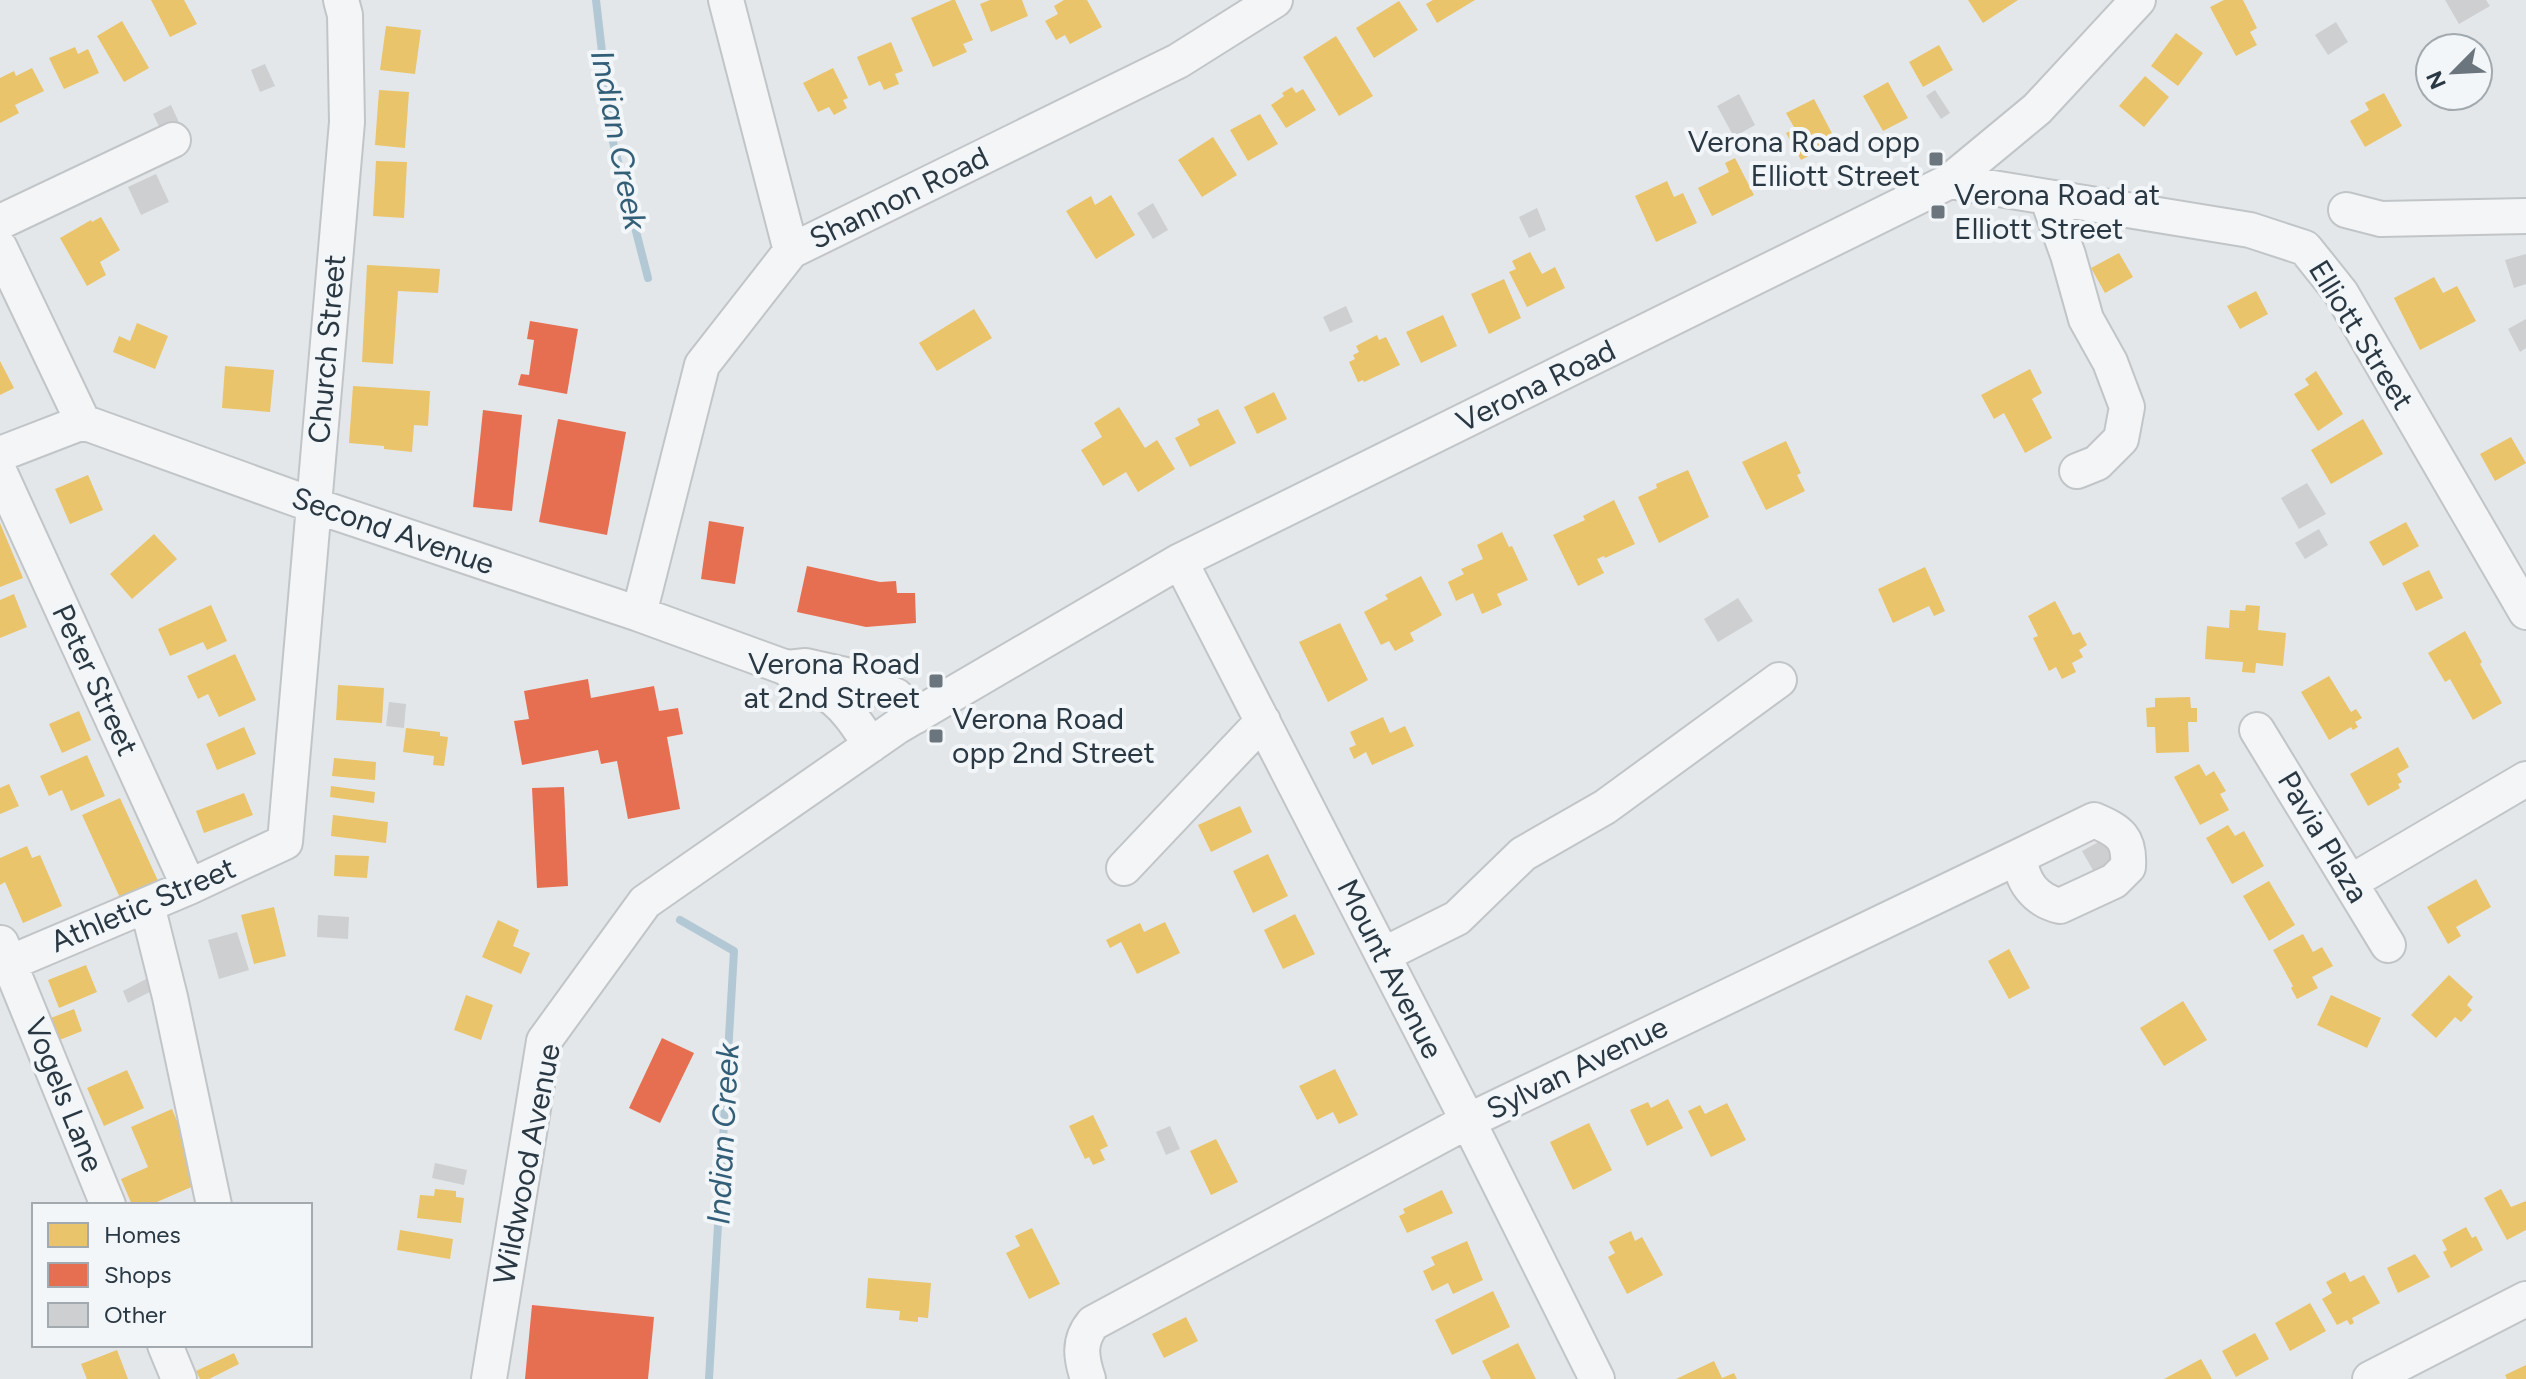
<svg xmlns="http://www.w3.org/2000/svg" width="2526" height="1379" viewBox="0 0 2526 1379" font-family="Figtree,sans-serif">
  <rect width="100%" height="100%" fill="#e4e7e9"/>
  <!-- homes -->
  <path fill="#e9c46a" d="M151,0H184L197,24L170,37Z
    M952,0H955L973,40L963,44L967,52L933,67L911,18Z
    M990,0H1022L1028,16L991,32L980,4Z
    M1064,0H1087L1102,27L1070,44L1065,35L1056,40L1045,21L1058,14L1054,6Z
    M1433,0H1475L1437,23L1426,4Z
    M1968,0H2018L1983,23Z
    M2224,0H2243L2257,28L2250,32L2257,45L2236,56L2210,7Z
    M1399,1L1418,30L1374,58L1356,28Z
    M122,21L149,68L124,82L97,36Z
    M386,26L421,30L415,74L380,70Z
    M2176,33L2203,53L2178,86L2151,66Z
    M1336,36L1373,96L1339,116L1303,57Z
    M891,42L903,71L895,74L899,84L884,90L880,81L869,86L857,57Z
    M1939,45L1953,70L1923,87L1909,62Z
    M75,47L78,54L88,49L99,73L64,89L49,58Z
    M32,68L44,91L15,105L19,113L0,123V78L14,71L16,76Z
    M833,68L848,98L843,100L847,108L834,115L829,107L818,112L803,83Z
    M2145,76L2169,97L2144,127L2119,106Z
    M1888,82L1908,118L1883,131L1863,96Z
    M1292,87L1296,93L1303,89L1316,110L1286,128L1271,105L1284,96L1282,93Z
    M379,90L409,92L405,148L375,145Z
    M2384,93L2402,126L2365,147L2350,121L2369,110L2365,103Z
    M1814,99L1836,141L1801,160L1786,133L1795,129L1786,113Z
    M1260,114L1278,144L1248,161L1230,130Z
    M1213,137L1237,175L1202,197L1178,160Z
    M1735,158L1754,195L1712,216L1698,188L1729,172L1725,163Z
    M376,161L407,162L404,218L373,216Z
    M1667,181L1674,197L1683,193L1697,223L1656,242L1635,196Z
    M1111,195L1135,235L1096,259L1066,211L1091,196L1095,205Z
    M101,217L120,250L100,262L106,275L87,286L60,238L91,220L92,222Z
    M1530,252L1542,274L1555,267L1565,288L1527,307L1509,272L1516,269L1512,261Z
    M2119,253L2133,277L2105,293L2091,268Z
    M367,265L440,269L438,293L398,291L393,364L362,362Z
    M2434,277L2443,293L2457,286L2476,321L2420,350L2394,298Z
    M1504,279L1521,318L1489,334L1471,294Z
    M2256,291L2268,314L2240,329L2227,306Z
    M974,309L992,338L937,371L919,343Z
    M1443,315L1457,346L1421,363L1406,332Z
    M137,323L168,336L155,369L113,352L119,336L130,341Z
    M1377,335L1379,340L1386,337L1400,365L1364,382L1363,380L1358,382L1349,362L1355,359L1353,355L1359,352L1356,346Z
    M0,361L14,388L0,395Z
    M225,366L274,370L270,412L222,408Z
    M2030,369L2042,393L2032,399L2052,438L2025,453L2004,413L1994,419L1981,395Z
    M2316,371L2343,414L2318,431L2294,394L2309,385L2305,379Z
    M353,386L430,391L428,426L414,425L412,452L384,449V446L349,443Z
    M1274,392L1287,419L1257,434L1244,407Z
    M1119,407L1145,448L1157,440L1175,469L1138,492L1126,472L1103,486L1081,450L1102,437L1094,423Z
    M1218,409L1236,443L1190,467L1175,438L1200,425L1197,419Z
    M2363,419L2383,454L2331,484L2311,450Z
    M2511,437L2526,463L2495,481L2480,454Z
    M1786,441L1801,473L1797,475L1805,491L1766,510L1742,462Z
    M1688,470L1709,517L1659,543L1638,497L1657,488L1656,484Z
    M88,475L103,510L70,524L55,489Z
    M1614,500L1635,544L1605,558L1604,556L1597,559L1604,573L1578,586L1553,535L1585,520L1583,516Z
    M2406,522L2419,546L2383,566L2369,542Z
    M0,523L23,578L0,587Z
    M1502,532L1509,547L1512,546L1528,580L1497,594L1502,605L1482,614L1473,593L1456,601L1448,582L1464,574L1461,569L1483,559L1477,545Z
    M154,534L177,559L132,599L110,574Z
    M1925,567L1945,611L1934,616L1929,606L1893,623L1878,589Z
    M2429,570L2443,598L2416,611L2402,583Z
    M1421,576L1442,615L1410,633L1414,641L1395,651L1389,641L1381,645L1364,612L1388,599L1385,595Z
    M14,594L27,627L0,638V600Z
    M2055,601L2073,635L2080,632L2087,645L2079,650L2083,657L2072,663L2076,672L2062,679L2056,667L2049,671L2033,638L2038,636L2028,616Z
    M211,605L227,641L207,650L203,642L170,656L158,629Z
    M2246,605L2260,606L2258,630L2286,633L2283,666L2256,663L2255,673L2242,672L2243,662L2205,659L2207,626L2229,628L2230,610L2245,611Z
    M1340,623L1368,680L1328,702L1299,642Z
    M2465,631L2482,662L2480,664L2502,703L2473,720L2450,679L2445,682L2428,653Z
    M235,654L256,700L219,717L208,694L198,699L187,676Z
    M2329,676L2351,712L2356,709L2362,718L2355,722L2358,727L2353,730L2351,727L2329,740L2301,692Z
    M338,685L384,688L382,723L336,720Z
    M2190,697L2191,708H2197V722H2188L2189,752L2156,753L2155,727H2147L2146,708L2155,707V698Z
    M79,711L91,740L62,753L49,724Z
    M1383,717L1390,733L1405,726L1414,746L1372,765L1366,752L1354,759L1349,748L1356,745L1350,732Z
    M244,727L256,754L217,770L206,744Z
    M406,728L440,732V736L448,737L444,766L433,765L434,756L403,752Z
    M2398,747L2409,767L2397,774L2402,782L2398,784L2400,788L2368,806L2350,774Z
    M87,755L105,796L71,811L62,790L49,796L40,776Z
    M334,758L376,762L375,780L332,776Z
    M2199,764L2206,776L2214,771L2226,791L2220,794L2229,810L2200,825L2174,777Z
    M9,784L19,806L0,814V788Z
    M331,786L375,792L374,803L330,797Z
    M244,793L253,815L204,833L196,811Z
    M120,798L159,883L121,900L82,815Z
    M1240,806L1252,832L1211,852L1198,825Z
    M333,815L388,822L386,843L331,836Z
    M2228,825L2235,836L2244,831L2264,866L2232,884L2206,838Z
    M27,846L32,858L40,855L62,906L23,923L5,882L0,885V858Z
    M1268,854L1288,896L1253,913L1233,871Z
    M335,855L369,856L367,878L334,876Z
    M2476,879L2491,907L2456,927L2461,936L2448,944L2427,907Z
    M2269,881L2295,925L2269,941L2243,896Z
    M274,907L286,956L254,964L241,915Z
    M1295,914L1315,954L1283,969L1264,930Z
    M498,920L519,930L513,946L530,953L521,974L482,957Z
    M1165,922L1180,953L1137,974L1121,942L1110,948L1106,940L1140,923L1144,932Z
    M2303,934L2313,952L2322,947L2333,966L2312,977L2318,988L2297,999L2291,988L2293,986L2273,950Z
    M2009,949L2030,988L2009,999L1988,961Z
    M86,965L97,992L59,1008L48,980Z
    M2449,975L2473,997L2467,1005L2472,1010L2461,1022L2455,1017L2436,1038L2411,1015Z
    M466,995L493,1005L481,1040L454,1030Z
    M2331,995L2381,1018L2367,1048L2317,1025Z
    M2183,1001L2207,1040L2164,1066L2140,1028Z
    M74,1009L82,1031L47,1045L38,1023Z
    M1335,1069L1358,1115L1339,1124L1333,1112L1317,1120L1299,1086Z
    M127,1070L144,1108L104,1126L87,1088Z
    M1668,1099L1683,1128L1647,1146L1630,1110L1648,1102L1651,1108Z
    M1727,1103L1746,1140L1711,1157L1688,1111L1700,1105L1705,1114Z
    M172,1109L203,1182L150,1205H132L121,1179L148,1167L131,1127Z
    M1093,1115L1108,1146L1100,1150L1105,1160L1093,1165L1089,1157L1085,1159L1069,1126Z
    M1589,1123L1612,1170L1573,1190L1550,1142Z
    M1216,1139L1238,1182L1211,1195L1190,1151Z
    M435,1189L456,1191V1197L464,1198L461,1223L417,1218L420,1195L434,1196Z
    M2501,1189L2511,1207L2526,1201V1230L2507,1240L2484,1198Z
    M1442,1190L1453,1213L1407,1233L1399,1216L1405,1213L1403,1209Z
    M2466,1227L2472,1238L2476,1236L2483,1250L2451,1268L2443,1252L2447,1250L2442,1240Z
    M1032,1228L1060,1284L1029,1299L1006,1253L1020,1246L1015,1236Z
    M400,1230L453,1239L450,1259L397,1250Z
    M1631,1231L1635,1241L1642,1237L1663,1275L1627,1294L1608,1257L1615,1253L1609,1242Z
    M1467,1241L1483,1280L1453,1294L1448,1283L1432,1291L1423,1271L1435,1265L1431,1257Z
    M2415,1254L2430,1277L2398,1293L2387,1268Z
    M2345,1272L2350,1282L2364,1275L2380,1303L2352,1318L2354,1323L2350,1325L2347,1320L2337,1325L2322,1299L2332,1293L2326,1282Z
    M868,1278L931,1283L928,1318L918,1317V1322L899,1320L900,1311L866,1308Z
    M1493,1291L1510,1327L1452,1355L1435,1320Z
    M2310,1303L2326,1331L2290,1351L2275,1323Z
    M1186,1317L1198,1341L1164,1358L1152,1334Z
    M2255,1333L2269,1359L2236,1377L2222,1351Z
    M1518,1343L1536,1379H1491L1482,1361Z
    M117,1350L128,1379H87L81,1364Z
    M234,1353L239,1364L209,1379H200L196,1371Z
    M2201,1359L2212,1379H2164Z
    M1714,1361L1722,1378L1734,1373L1737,1379H1676Z
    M2526,1365V1379H2507L2505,1375Z"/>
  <!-- shops -->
  <path fill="#e76f51" d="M530,321L578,329L567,394L518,385L521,374L529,375L534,340L527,339Z
    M483,410L522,415L512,511L473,507Z
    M558,419L626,432L607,535L539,522Z
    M709,521L744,527L735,584L701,579Z
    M807,566L880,582L896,581L897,593H915L916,623L866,627L797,612Z
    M588,679L591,698L654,686L659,711L678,708L683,734L667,737L680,809L628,819L617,761L601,764L598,750L522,765L514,721L529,719L524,691Z
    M564,787L568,886L537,888L532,788Z
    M662,1038L694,1053L660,1123L629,1108Z
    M532,1305L654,1317L648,1379H525Z"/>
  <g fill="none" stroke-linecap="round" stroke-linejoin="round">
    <!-- stream -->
    <path stroke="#b2c8d4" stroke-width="8" d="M596,0L612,138L648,278
      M680,920L734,951L709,1379"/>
  </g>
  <!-- building -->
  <path fill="#cdcfd1" d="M2445,0H2486L2490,6L2459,24Z
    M2336,22L2348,42L2328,55L2315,35Z
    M265,64L275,86L260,92L251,70Z
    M1935,90L1950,113L1941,119L1926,96Z
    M1739,94L1755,125L1734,137L1717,106Z
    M171,105L183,131L165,139L153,114Z
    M156,174L169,202L141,215L128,187Z
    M1153,203L1168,230L1153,239L1137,213Z
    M1537,208L1546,230L1529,238L1519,217Z
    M2526,254V284L2514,288L2505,260Z
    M1346,306L1353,322L1330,332L1323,317Z
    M2526,319V348L2520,352L2508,329Z
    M2307,483L2326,514L2299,529L2281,498Z
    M2319,529L2328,545L2305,559L2295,543Z
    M1738,598L1753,621L1718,642L1704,619Z
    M389,702L406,704L404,728L386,726Z
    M2113,834L2124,854L2094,872L2082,851Z
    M318,915L349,917L348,939L317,937Z
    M237,932L249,970L219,979L208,940Z
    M148,978L154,990L128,1003L123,991Z
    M1170,1126L1180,1149L1166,1155L1156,1132Z
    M435,1163L467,1170L464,1185L432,1178Z"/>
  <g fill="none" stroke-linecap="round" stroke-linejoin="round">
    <defs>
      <path id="minor" d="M726,0L791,251
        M1950,181L2250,230L2305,248L2341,293L2526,612
        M2047,197L2068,255L2086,319L2110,362L2127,407L2121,439L2097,463L2077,471
        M2346,210L2381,219L2526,216
        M0,222L173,140
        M0,248L83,422
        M0,454L83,422L313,505L639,614L787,668L806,666L846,675L896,696L916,716
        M0,473L189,887
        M1180,561L1468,1121L1597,1379
        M639,614L702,365L791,251L1178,61L1275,0
        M790,671C803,685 820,688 834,699C850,712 859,728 871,745
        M2257,730L2388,945
        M1124,868L1263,721
        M2351,882L2526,779
        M147,905L170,997L214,1205
        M1,943L108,1205
        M1383,955L1457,918L1523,854L1605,807L1779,680
        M0,967L189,887L285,842L347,122L345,15L341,0
        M165,1345L179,1379
        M489,1379L544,1041L645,902L898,726L1180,561L1950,181L2037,109L2138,0
        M1088,1379C1081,1358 1078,1341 1093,1323L1468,1121L2020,856L2094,820C2120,831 2130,838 2128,867L2114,881L2060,906C2035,900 2021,881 2020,856
        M2370,1379L2526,1299"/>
    </defs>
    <!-- minor casing -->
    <use href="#minor" stroke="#c2c5c7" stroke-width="38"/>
    <!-- minor -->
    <use href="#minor" stroke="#f3f5f6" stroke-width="34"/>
  </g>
  <!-- markers -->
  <g fill="#6b757d" stroke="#f2f6f8" stroke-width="3">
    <rect x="1928" y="151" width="16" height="16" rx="4"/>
    <rect x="1930" y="204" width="16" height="16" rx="4"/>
    <rect x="928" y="673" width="16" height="16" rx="4"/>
    <rect x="928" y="728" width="16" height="16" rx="4"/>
  </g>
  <g text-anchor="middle" stroke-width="8" stroke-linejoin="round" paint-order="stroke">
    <!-- poi labels -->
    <g font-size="30" fill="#2a3843" stroke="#f2f6f8" text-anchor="end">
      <text x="1920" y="152">Verona Road opp<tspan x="1920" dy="34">Elliott Street</tspan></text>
      <text x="1954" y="205" text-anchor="start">Verona Road at<tspan x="1954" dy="34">Elliott Street</tspan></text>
      <text x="920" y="674">Verona Road<tspan x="920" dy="34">at 2nd Street</tspan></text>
      <text x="952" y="729" text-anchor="start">Verona Road<tspan x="952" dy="34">opp 2nd Street</tspan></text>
    </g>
    <!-- street labels -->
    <g font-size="30" fill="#2a3843" stroke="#f2f6f8">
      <text transform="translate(899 198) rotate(-26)" y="10">Shannon Road</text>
      <text transform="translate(2361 335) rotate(58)" y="10">Elliott Street</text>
      <text transform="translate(327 349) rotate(-85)" y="10">Church Street</text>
      <text transform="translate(1536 386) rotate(-26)" y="10">Verona Road</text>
      <text transform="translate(393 531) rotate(19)" y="10">Second Avenue</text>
      <text transform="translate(95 680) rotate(65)" y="10">Peter Street</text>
      <text transform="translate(2323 837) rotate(59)" y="10">Pavia Plaza</text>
      <text transform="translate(143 905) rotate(-23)" y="10">Athletic Street</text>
      <text transform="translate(1390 969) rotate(63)" y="10">Mount Avenue</text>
      <text transform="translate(1577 1068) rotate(-26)" y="10">Sylvan Avenue</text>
      <text transform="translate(64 1095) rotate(68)" y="10">Vogels Lane</text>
      <text transform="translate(527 1164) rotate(-79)" y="10">Wildwood Avenue</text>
    </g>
    <!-- water labels -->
    <g font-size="32" font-style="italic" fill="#335e78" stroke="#f2f6f8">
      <text transform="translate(619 140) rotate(79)" y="11">Indian Creek</text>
      <text transform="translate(723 1134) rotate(-87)" y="11">Indian Creek</text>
    </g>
  </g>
  <!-- legend -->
  <rect x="32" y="1203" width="280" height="144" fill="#f2f6f8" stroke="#a2aab0" stroke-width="2"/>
  <rect x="48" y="1223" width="40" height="24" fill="#e9c46a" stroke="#a2aab0" stroke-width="2"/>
  <text x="104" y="1243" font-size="24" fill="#2a3843">Homes</text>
  <rect x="48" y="1263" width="40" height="24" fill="#e76f51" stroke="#a2aab0" stroke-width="2"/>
  <text x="104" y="1283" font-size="24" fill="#2a3843">Shops</text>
  <rect x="48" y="1303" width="40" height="24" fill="#cdcfd1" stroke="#a2aab0" stroke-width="2"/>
  <text x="104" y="1323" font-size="24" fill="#2a3843">Other</text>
  <!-- north arrow -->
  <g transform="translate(2454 72) rotate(246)"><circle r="38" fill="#f2f6f8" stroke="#a2aab0" stroke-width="2"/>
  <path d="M0-6L14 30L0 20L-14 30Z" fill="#6b757d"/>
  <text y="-12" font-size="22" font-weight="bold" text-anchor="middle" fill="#2a3843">N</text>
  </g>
</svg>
